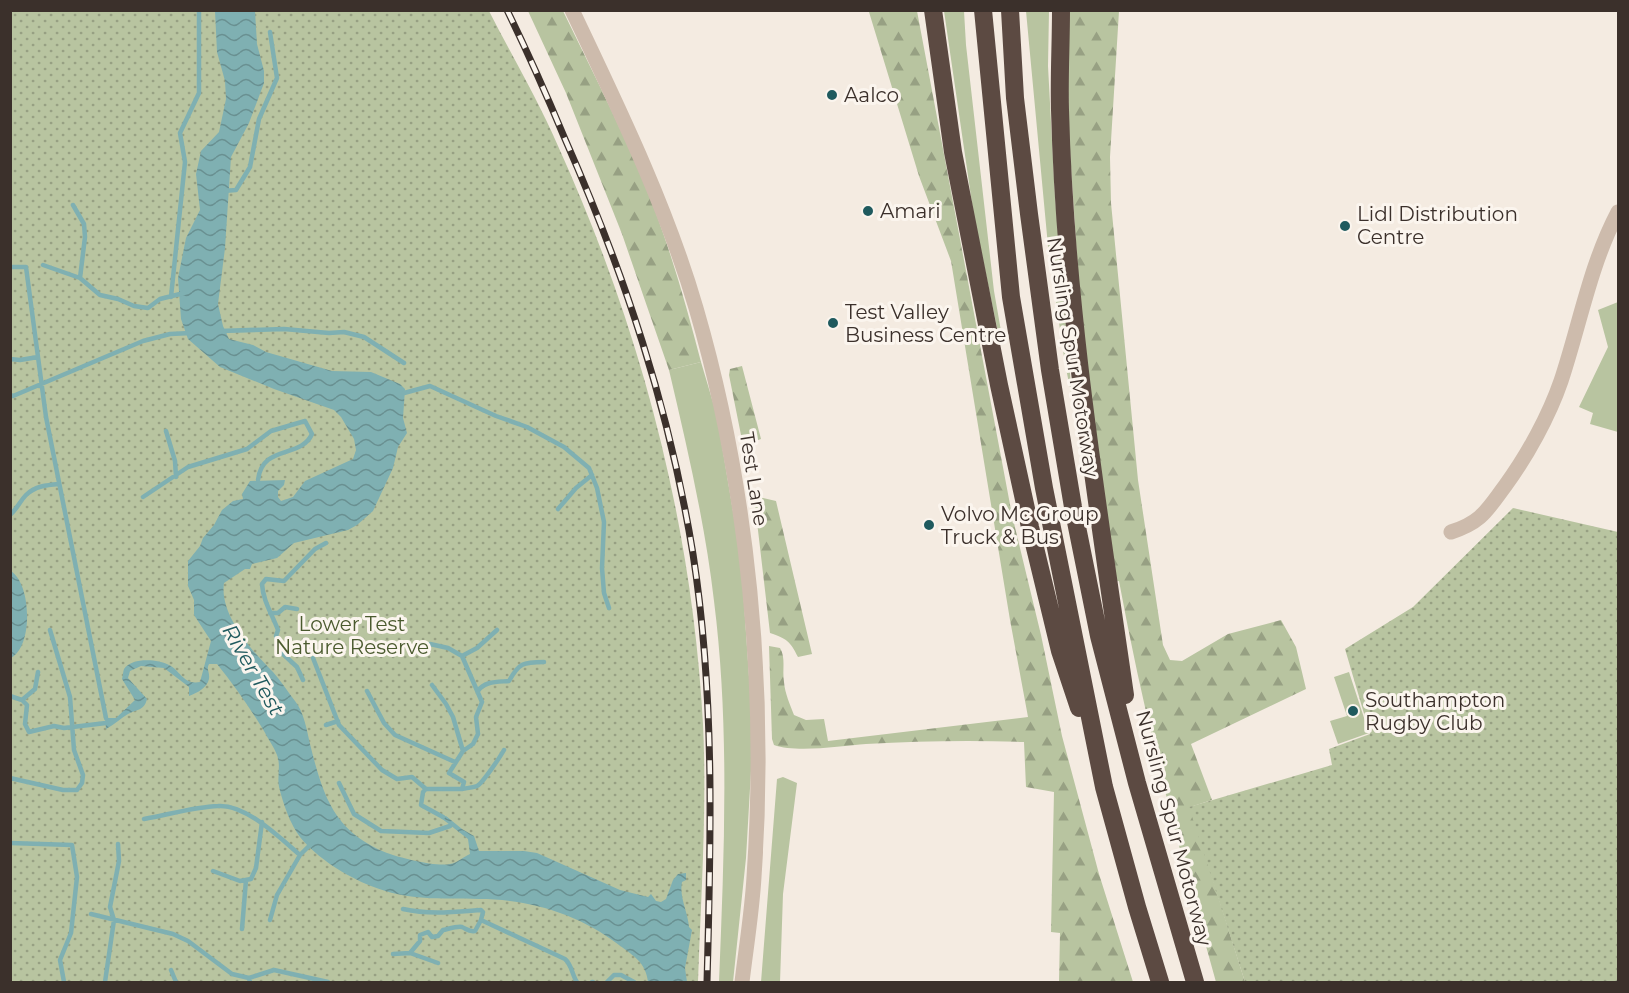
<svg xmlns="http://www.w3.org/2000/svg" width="1629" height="993" viewBox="0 0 1629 993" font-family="Montserrat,sans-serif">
  <defs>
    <pattern id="forest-firs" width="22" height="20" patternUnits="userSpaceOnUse" patternTransform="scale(1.5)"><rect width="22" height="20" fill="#b8c4a0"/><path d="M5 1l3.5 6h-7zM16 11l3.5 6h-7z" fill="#97a083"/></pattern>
    <pattern id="park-dots" width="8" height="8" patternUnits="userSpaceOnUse" patternTransform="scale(1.5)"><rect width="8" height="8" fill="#b8c4a0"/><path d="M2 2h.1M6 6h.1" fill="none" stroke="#97a083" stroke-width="1.8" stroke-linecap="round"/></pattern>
    <pattern id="water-waves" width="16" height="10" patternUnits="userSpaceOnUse" patternTransform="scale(1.5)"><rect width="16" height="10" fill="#7fb0b2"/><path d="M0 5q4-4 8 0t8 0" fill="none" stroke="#699091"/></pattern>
  </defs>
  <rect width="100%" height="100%" fill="#f4ebe1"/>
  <!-- grass -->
  <path fill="#b8c4a0" d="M944,11H964L966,45L994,291L1001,331L999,332L1000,342L974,217Z
    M1026,11H1049L1048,66L1055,197L1072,397L1065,364L1048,246Z
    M1618,302V432L1590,424L1593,413L1579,407L1608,347L1598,310Z
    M701,362L717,416L741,559L751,706V771L746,858L733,982H719C724,856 730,728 714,601C705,523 687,447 669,370Z
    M1349,672L1369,733L1338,744L1330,721L1347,716L1334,677Z
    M783,777L797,783L783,894L780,982H761L777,779Z"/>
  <!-- forest -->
  <path fill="url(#forest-firs)" d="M873,10L917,11L1012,515L1041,635L1062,736L1099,874L1133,982H1059L1060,933L1051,932L1054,792L1026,787L1024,742C971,740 919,741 866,744C842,746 796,753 774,745L772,739L769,646L780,648C786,658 782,670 784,682C785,694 790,704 794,715L806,720L824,719L828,741L1028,717L1010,620L951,261L919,176L869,12Z
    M528,11H563C595,77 630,144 656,213C674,262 688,312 701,362L669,370L622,234L566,93Z
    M1066,11H1119L1110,157L1111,203L1138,480L1163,645L1170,660L1182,661L1228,634L1281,620L1296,647L1306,689L1191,744L1212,800L1190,807L1245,982H1216C1179,850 1144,717 1119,581L1113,582L1084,363L1069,136Z
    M742,366L761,439L743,445L729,375L730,369Z
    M754,496L776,501L812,654L798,657C790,641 787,639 770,633Z"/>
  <!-- park -->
  <path fill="url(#park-dots)" d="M10,11H489C512,56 538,100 558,146C641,329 692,523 703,724C707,810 701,896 698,982H11Z
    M1513,508L1618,532V982H1245L1189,807L1332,765L1329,749L1370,734L1345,649L1413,607Z"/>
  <!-- water -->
  <path fill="url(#water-waves)" d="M215,11H255L257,44L264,71V83L249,123L231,157L225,248L218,304L223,326L229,339L253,345L266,352L332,371L371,372L400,384L405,389L403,418L407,433L398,447L393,468L373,511L357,525L348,530L294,543L277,558L252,564L250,569H245L224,583C219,615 253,652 273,672C281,681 288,692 295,701C304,712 307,731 310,744C323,796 334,832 387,853C401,858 436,867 450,864C457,863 463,857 470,854L468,839L441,818L446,816L462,829L474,836L479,851H524L537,853L620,890L648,897L651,894L656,901L661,902L666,899L673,880L678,874L686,873V880L682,882C679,897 688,912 689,927L692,930L685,968L687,982H648C646,963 634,956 619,945C579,914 529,899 479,899C440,898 408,901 371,886C346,876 317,858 300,837C290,824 283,803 279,787C277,776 281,765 277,755C274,747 268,739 264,731C250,708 234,685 217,664H209C206,670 210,672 209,679C207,688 197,693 189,696V687L164,668L141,666L130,671L128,678L147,699C144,711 137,709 128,714C121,718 114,725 106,729L105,718H116L135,700L122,679C123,675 123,672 124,669C132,657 158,659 169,665C181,671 183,685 200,682L211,641L194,615V600L188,586V561L200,546L203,538L214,525L222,510L233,501L243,499L242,494L250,481L285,480L284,485L278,491V497L281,501L293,497L305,481L353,459L356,450L354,439L341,417L334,410L274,389L220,367L188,339L181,319L178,278L186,238L200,210L196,174L201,151L219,132L226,99L225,81L217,52Z
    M11,571C32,585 33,646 11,658Z"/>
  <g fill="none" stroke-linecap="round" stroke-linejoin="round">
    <!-- stream -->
    <path stroke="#7fb0b2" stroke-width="4.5" d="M223,191L236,190L250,167L259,119L277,78L270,32
      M73,205L84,224L85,237L80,278L100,295L118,299L134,306L148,308L160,299L184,293
      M43,265L80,278
      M10,267H26L46,417L106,718
      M171,297L185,162L180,133L199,93V10
      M220,331L284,329L329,333L344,332L364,337L404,363
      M10,359L20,360L38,357
      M404,393L430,386L496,416L527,427L564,447L589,468L597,488L604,522L602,568L604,593L609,608
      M10,395L13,396L143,341L170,334L191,333
      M166,431L175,461L176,477
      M143,497L188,467L247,449L271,431L305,421L312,434C301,459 262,444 258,480
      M558,509L576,488L592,475
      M10,515C18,508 20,501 26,495C35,486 47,485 59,484
      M270,613H278L285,607L297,609
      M430,644L448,648L462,656L482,702L476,717L478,734L473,744L463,751L449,773L464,782L462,789H426L423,792L421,805L443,817
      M462,656L477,648L497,630
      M313,658L339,725L382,770L397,779L412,777L426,789
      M303,680L297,667L283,654L276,636L278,630C272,614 263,601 262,584L266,579L284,581L315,549L326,543
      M432,685L446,704L453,717L463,751
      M367,691L384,723L395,735L455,762
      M478,691C484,681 498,682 509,681C519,663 523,662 544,662
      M10,696L22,700L27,705L25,724L29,732L54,726L64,728L106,723
      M22,700L35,689L38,672
      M326,725L338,721
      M10,778L63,790H77L82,783L83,775L74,750L70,697L50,630
      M339,783L354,814L381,831L429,833L450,826
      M462,789C466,788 472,788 477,786C482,784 500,757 504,750
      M144,819C168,815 193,807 218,806C246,804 280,838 300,855L312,843
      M10,843L72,845L77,877L71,933L60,960L64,982
      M213,871L240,881L251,879L256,868L262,822
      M403,909C430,915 454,912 481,910L483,912L481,920L565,959C572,965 572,975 577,982
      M91,914L173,934L188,941L232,974L249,978L250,982
      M270,920L277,895L300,855
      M242,929L246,880
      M410,953L438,963
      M393,954L410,953L420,941V935L428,932L432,937L438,936L443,930C448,929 457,926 462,927C467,929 468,932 475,931L481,920
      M171,970L176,982
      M249,978L274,970L328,982
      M105,982L114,920L110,907L119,861L118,844
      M592,982H593
      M607,982L614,975H621L634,982"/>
    <!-- minor -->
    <path stroke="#cdbbac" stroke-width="15" d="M572,10C618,107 666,205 696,308C749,490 767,689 754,877C752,912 746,948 742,982
      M1451,532C1482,522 1487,510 1505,486C1527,456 1549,416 1561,381C1580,324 1590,265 1618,212"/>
    <!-- highway -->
    <path stroke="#5c4a42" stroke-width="18" d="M933,10L953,152L999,385L1030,527L1060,651L1079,708
      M983,10L1011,297L1044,488L1104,787L1137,907L1160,982
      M1010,10L1015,98L1029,214L1050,370L1073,507L1099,636L1137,783L1195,982
      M1061,10C1061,44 1059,77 1060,110C1065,307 1097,501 1125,695"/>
    <defs>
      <path id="rail" d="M507,10C528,53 547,96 565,139C625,275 669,407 693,554C715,695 711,840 707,982"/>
    </defs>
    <!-- rail casing -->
    <use href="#rail" stroke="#3b302b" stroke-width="7"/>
    <!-- rail -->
    <use href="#rail" stroke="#fbf5ee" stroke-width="4.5" stroke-dasharray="14" stroke-linecap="butt"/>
  </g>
  <!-- markers -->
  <g fill="#1f5a5e" stroke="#fbf5ee" stroke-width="2">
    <circle cx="832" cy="95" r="6"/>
    <circle cx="868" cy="211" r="6"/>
    <circle cx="1345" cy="226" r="6"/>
    <circle cx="833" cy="323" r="6"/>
    <circle cx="929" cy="525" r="6"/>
    <circle cx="1353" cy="711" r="6"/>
  </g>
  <g text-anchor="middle" stroke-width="6" stroke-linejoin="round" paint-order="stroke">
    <!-- poi labels -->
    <g font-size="20" fill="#3b302b" stroke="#fbf5ee" text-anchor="start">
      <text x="844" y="102">Aalco</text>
      <text x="880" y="218">Amari</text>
      <text x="1357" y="221">Lidl Distribution<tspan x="1357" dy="23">Centre</tspan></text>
      <text x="845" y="319">Test Valley<tspan x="845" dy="23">Business Centre</tspan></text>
      <text x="941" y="521">Volvo Mc Group<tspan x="941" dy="23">Truck &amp; Bus</tspan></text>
      <text x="1365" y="707">Southampton<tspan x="1365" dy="23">Rugby Club</tspan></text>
    </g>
    <!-- street labels -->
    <g font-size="20" fill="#3b302b" stroke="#fbf5ee">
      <text transform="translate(1073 357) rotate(81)" y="7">Nursling Spur Motorway</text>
      <text transform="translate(754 479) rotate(81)" y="7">Test Lane</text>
      <text transform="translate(1174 828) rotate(75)" y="7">Nursling Spur Motorway</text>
    </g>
    <!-- park labels -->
    <g font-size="20" fill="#4a5a2e" stroke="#fbf5ee">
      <text x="352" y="631">Lower Test<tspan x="352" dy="23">Nature Reserve</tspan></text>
    </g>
    <!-- water labels -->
    <g font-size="21" font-style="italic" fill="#1f5a5e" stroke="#fbf5ee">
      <text transform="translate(253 670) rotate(60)" y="7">River Test</text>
    </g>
  </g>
  <!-- border -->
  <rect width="1629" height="993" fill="none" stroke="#3b302b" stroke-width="24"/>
</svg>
